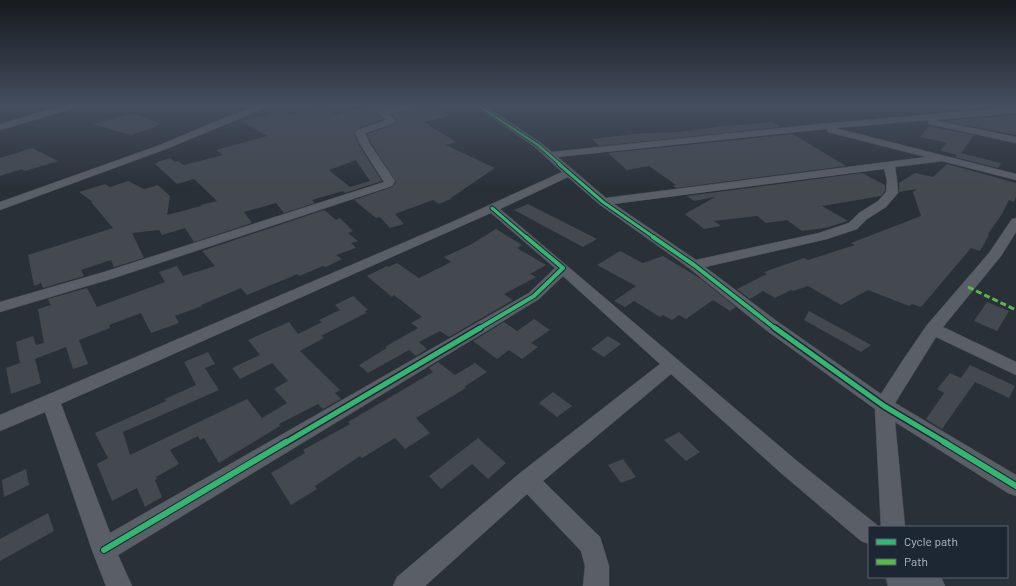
<svg xmlns="http://www.w3.org/2000/svg" width="1016" height="586" viewBox="0 0 1016 586" font-family="Barlow,sans-serif">
  <rect width="100%" height="100%" fill="#2a3038"/>
  <!-- building -->
  <path fill="#444950" fill-rule="evenodd" d="M372,106H394L378,110L377,114L383,119L357,129L354,132L359,145L382,181L345,193L343,191L312,200L315,203L284,213L276,203L244,212L252,223L194,242L185,228L162,235L159,230L132,233L144,258L114,267L111,260L81,270L84,276L43,288L41,283L34,286L28,255L113,228L91,202H93L79,192L105,184L110,187L128,181L144,189L158,185L170,196L167,215L201,206V205L217,201L194,179L177,184L155,164L158,163L157,162L170,158L175,162L178,161L184,165L223,155L216,150L267,136L242,121L284,111L290,115L321,107L336,115ZM356,160L370,181L350,187L329,170Z
    M417,106H420L421,110L432,107L450,115H447L449,116L424,122L456,142L446,145L495,168L451,198V199L439,204L433,200L395,214L404,224L390,228L380,217L376,218L354,200L392,187L396,182L371,143L367,134L395,124L397,121L392,115L415,109Z
    M945,106H990L994,107L940,112Z
    M133,113L161,124L156,125L158,126L131,135L93,124Z
    M1014,115H1016V135L944,121Z
    M773,122L780,127L599,146L592,139L635,134L679,132L716,127Z
    M929,126L974,135L961,153L1001,163L998,168L955,157L957,155L942,151L940,150L947,143L920,137Z
    M793,134L846,166L676,188L673,185H676L649,166L627,170L608,153Z
    M32,148L58,161L25,171L22,169L0,176V158Z
    M947,164L1016,183V196L1014,202L1009,200L1002,214L988,234L989,235L980,251L971,248L921,307L912,304L909,306L868,290L841,305L808,286L793,291L791,290L775,298L763,291L750,299L737,289L767,274L764,272L804,258L808,260L855,245L851,243L921,216L913,192L917,189L899,192V183L915,173L933,177Z
    M862,173L885,185V191L881,196L822,206L848,221L825,228L802,231L787,220L766,223L757,216L714,221L721,226L704,229L685,214L715,197L694,201L687,196Z
    M528,204L597,239L583,247L514,210Z
    M324,210L336,220L340,218L353,231L348,233L358,241L351,243L356,248L336,255L342,259L326,267L323,266L299,276L298,274L247,295L241,288L201,305L202,306L175,316L179,323L151,333L141,313L109,325L110,328L79,340L88,364L73,369L66,347L35,359L41,383L11,394L6,368L20,363L16,342L33,336L36,345L44,343L38,309L51,305L48,299L87,288L97,307L165,282L159,272L177,266L183,276L215,266L202,251Z
    M496,229L522,245L517,248L546,265L530,274L536,277L504,294L513,300L449,337L440,331L419,342L427,349L416,356L409,350L368,373L359,365L387,348L385,347L418,328L411,323L422,317L394,295L392,297L367,276L387,266L388,267L397,263L419,278L451,262L444,257L470,245Z
    M620,251L643,263L663,256L701,279L736,307L730,311L713,300L686,319L679,315L672,320L663,315L660,317L634,301L625,307L614,301L636,286L597,265Z
    M353,296L368,310L365,311L366,313L321,336L324,338L300,351L340,390L335,393L341,399L323,409L318,404L279,424L280,426L219,463L204,438L200,440L198,436L170,450L179,464L156,477L157,479L155,480L162,497L145,507L137,488L112,501L97,464L108,458L95,433L166,401L165,399L196,385L184,362L208,352L215,364L205,368L219,390L123,432L130,455L247,399L262,418L287,403L274,389L288,381L272,363L240,379L232,368L260,355L248,340L289,322L298,334L322,322L319,320L340,310L335,305Z
    M987,302L1009,311L997,331L974,321Z
    M809,311L871,345L861,352L804,320Z
    M534,319L550,330L531,343L538,347L522,359L509,350L497,359L473,341L504,322L517,331Z
    M608,336L621,344L604,357L591,349Z
    M438,362L455,375L475,363L487,372L464,387L466,388L416,418L430,433L405,449L395,438L362,458L360,456L315,486L317,489L291,505L271,473L305,453L303,450L350,424L348,422L433,372L429,368Z
    M970,365L1015,386L1009,398L975,382L942,429L926,419L944,393L937,389L950,373L961,378Z
    M553,392L572,406L557,417L539,403Z
    M679,432L700,452L686,461L664,440Z
    M478,438L506,463L488,479L472,464L441,489L429,476Z
    M623,459L636,477L621,483L608,465Z
    M26,469L29,485L4,497L2,480Z
    M48,513L54,531L0,561V539Z"/>
  <g fill="none" stroke-linecap="round" stroke-linejoin="round">
    <defs>
      <path id="street" d="M63,106H76L75,108L0,130V124Z
        M258,106H270L166,149L0,210V202L160,145L219,120Z
        M401,106H416L415,108L389,114L396,121L395,123L365,133L370,144L395,181L392,186L114,278L0,312V302L104,272L384,182L360,144L355,132L357,130L386,120L378,113L379,111Z
        M475,106H485L541,143L552,152L819,124L1016,107V113L934,120L1016,137V143L929,124L928,122L929,120L835,128L1016,174V180L942,161L895,167L897,180L898,193L886,207L867,219L857,229L827,239L705,267L778,322L881,394L905,357L927,325L989,253L1012,219L1016,218V232L1001,256L943,327L1016,362V375L936,337L895,403L1016,475V496L1008,493L895,422L905,527H881L875,409L766,330L689,268L599,204L568,177L500,209L797,461L877,525L878,527H869V544L861,541L781,473L671,374L543,481L600,537L609,566V586H583L585,566L581,551L527,494L425,586H393L397,577L520,473L660,364L563,276L539,299L118,555L132,586H106L92,550L45,412L0,431V415L452,222L562,172L535,147ZM827,129L828,132L926,157L606,198L558,157ZM884,169L887,180L886,192L878,201L859,213L849,223L819,233L696,260L614,204ZM491,213L555,268L529,293L110,533L61,404Z
        M886,577H941L945,586H888Z"/>
    </defs>
    <!-- street casing -->
    <use href="#street" stroke="#484c53" stroke-width="1"/>
    <!-- street -->
    <use href="#street" fill="#5a5e66" fill-rule="evenodd"/>
    <!-- quiet -->
    <path stroke="#58b947" stroke-width="3" stroke-dasharray="6 3" stroke-linecap="butt" d="M968,287L1016,310"/>
    <defs>
      <path id="cycleway-far4" d="M479,106L538,145L561,165"/>
      <path id="cycleway-far3" d="M559,164L603,202L655,238
        M492,208L527,238"/>
      <path id="cycleway-far2" d="M653,237L694,265L776,329
        M478,329L534,296L563,268L526,237"/>
      <path id="cycleway-far1" d="M775,328L884,406L946,443
        M285,443L480,328"/>
      <path id="cycleway" d="M944,442L1016,486
        M104,550L286,442"/>
    </defs>
    <!-- cycleway-far4 casing -->
    <use href="#cycleway-far4" stroke="#1d2633" stroke-width="4"/>
    <!-- cycleway-far3 casing -->
    <use href="#cycleway-far3" stroke="#1d2633" stroke-width="5"/>
    <!-- cycleway-far2 casing -->
    <use href="#cycleway-far2" stroke="#1d2633" stroke-width="6"/>
    <!-- cycleway-far1 casing -->
    <use href="#cycleway-far1" stroke="#1d2633" stroke-width="8"/>
    <!-- cycleway casing -->
    <use href="#cycleway" stroke="#1d2633" stroke-width="8"/>
    <!-- cycleway-far4 -->
    <use href="#cycleway-far4" stroke="#33b770" stroke-width="2.5"/>
    <!-- cycleway-far3 -->
    <use href="#cycleway-far3" stroke="#33b770" stroke-width="3"/>
    <!-- cycleway-far2 -->
    <use href="#cycleway-far2" stroke="#33b770" stroke-width="4"/>
    <!-- cycleway-far1 -->
    <use href="#cycleway-far1" stroke="#33b770" stroke-width="5"/>
    <!-- cycleway -->
    <use href="#cycleway" stroke="#33b770" stroke-width="6"/>
  </g>
  <!-- sky -->
  <linearGradient id="sky" x2="0" y2="1"><stop stop-color="#171a1f"/><stop offset="0.56" stop-color="#444e5e"/><stop offset="1" stop-color="#444e5e" stop-opacity="0"/></linearGradient>
  <rect width="1016" height="188" fill="url(#sky)"/>
  <!-- legend -->
  <rect x="868" y="526" width="140" height="52" fill="#1d2633" stroke="#59626f"/>
  <rect x="876" y="539" width="20" height="6" fill="#33b770" stroke="#59626f"/>
  <text x="904" y="546" font-size="12" fill="#b4bcc9">Cycle path</text>
  <rect x="876" y="559" width="20" height="6" fill="#58b947" stroke="#59626f"/>
  <text x="904" y="566" font-size="12" fill="#b4bcc9">Path</text>
</svg>
